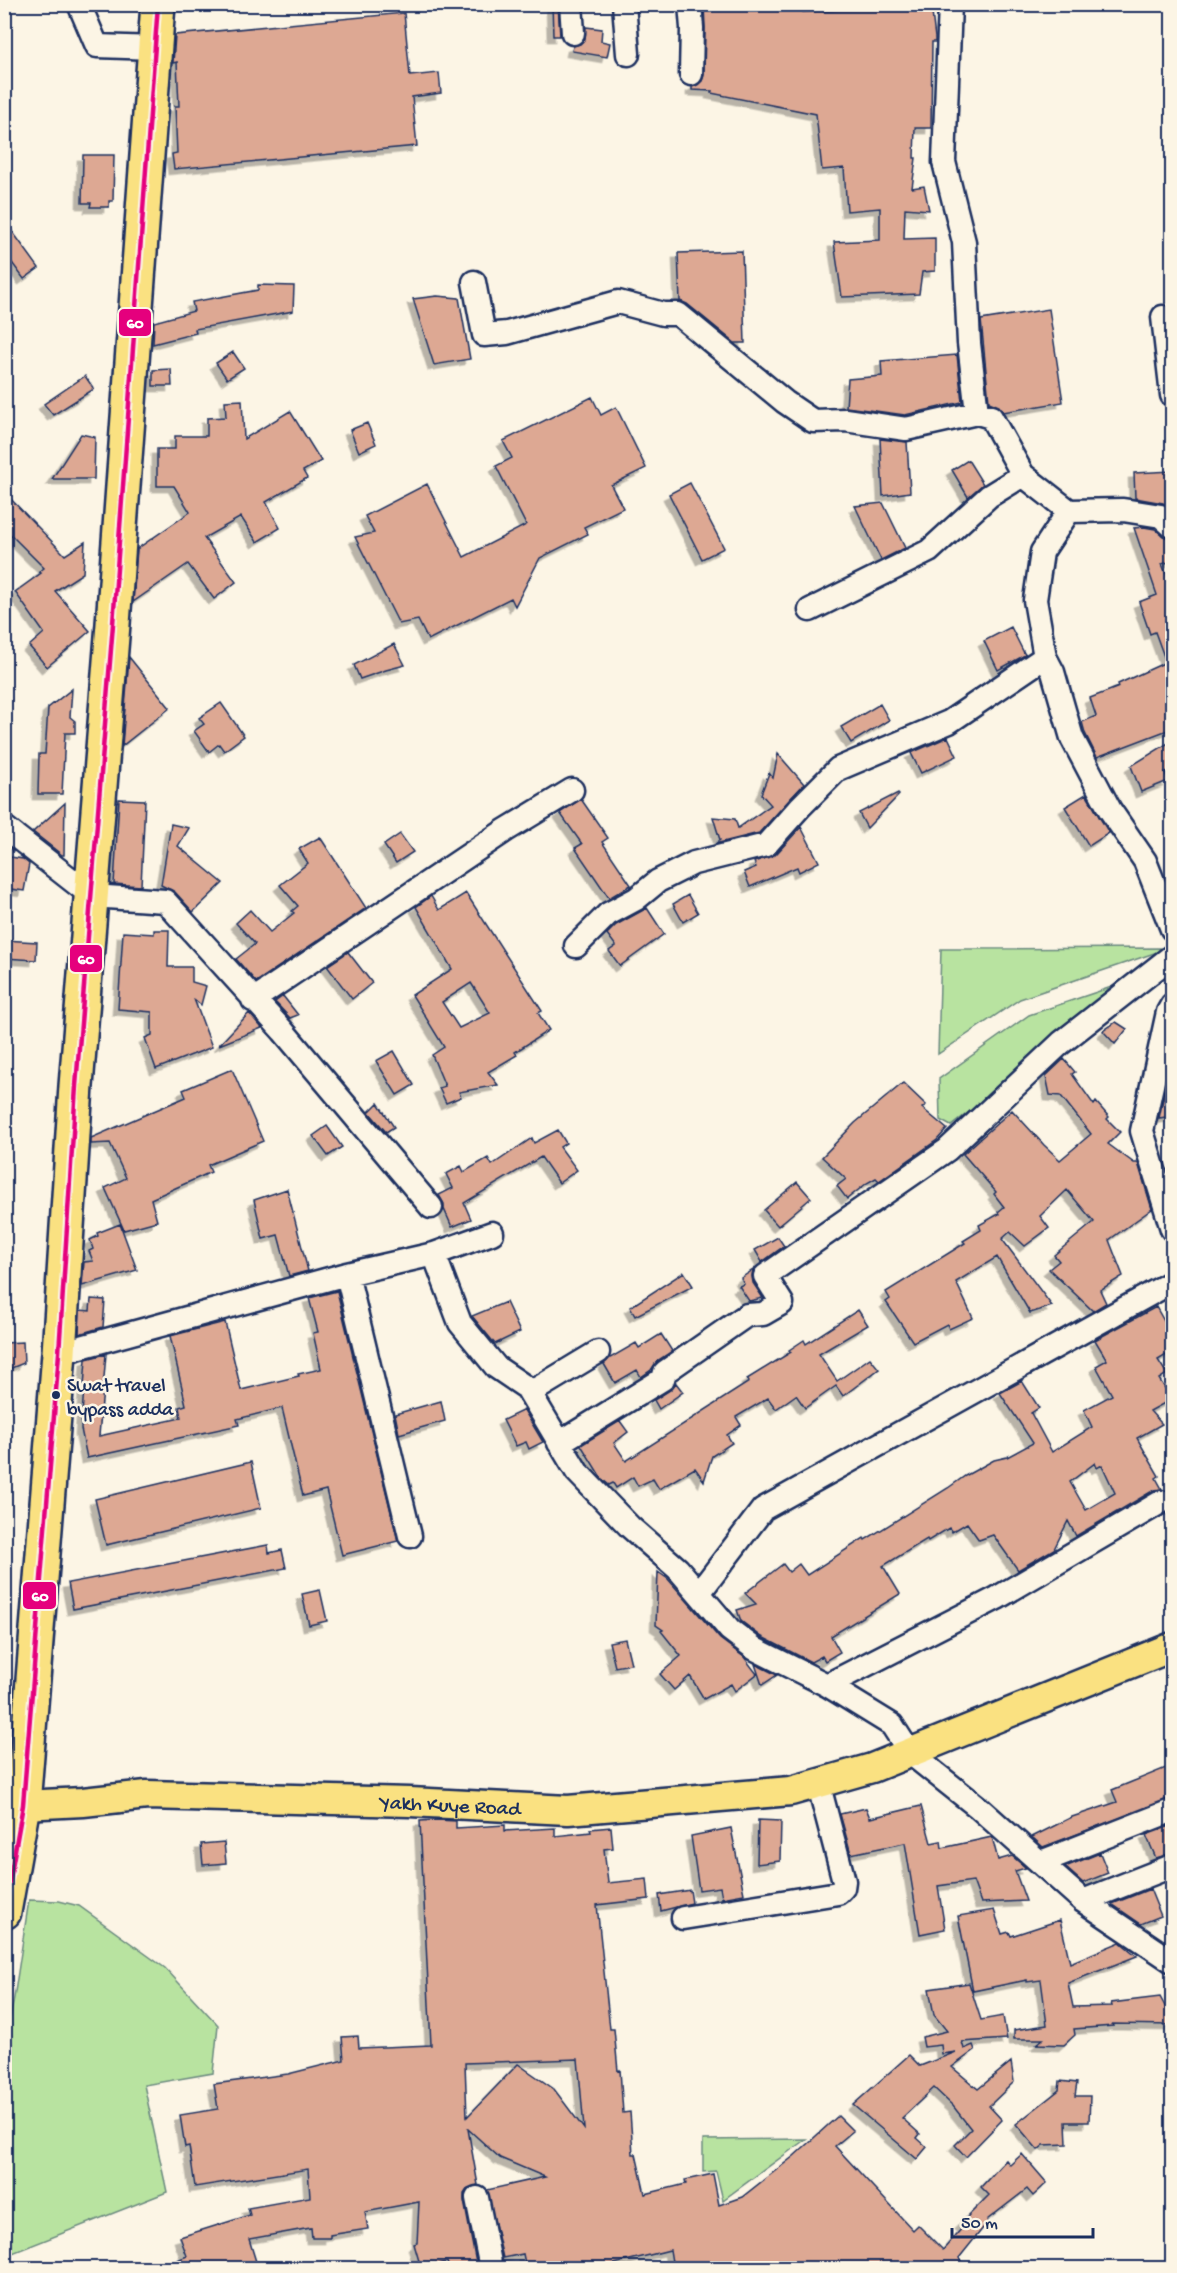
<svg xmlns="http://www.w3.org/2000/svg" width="1177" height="2273" viewBox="0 0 1177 2273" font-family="'Gochi Hand',sans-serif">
  <defs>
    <filter id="shadow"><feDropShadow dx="-5.5" dy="5.5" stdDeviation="0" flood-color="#0004"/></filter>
  </defs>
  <rect width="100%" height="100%" fill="#fcf5e5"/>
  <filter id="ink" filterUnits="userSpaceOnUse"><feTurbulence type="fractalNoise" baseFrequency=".0167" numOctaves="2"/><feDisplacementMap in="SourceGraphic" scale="12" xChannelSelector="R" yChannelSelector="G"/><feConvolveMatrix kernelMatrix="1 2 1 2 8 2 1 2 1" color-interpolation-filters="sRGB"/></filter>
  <g filter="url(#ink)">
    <!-- green -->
    <path fill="#b8e3a0" stroke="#6a897f" stroke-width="1.5" d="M1169,948L1020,999L938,1054L941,949Z
      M1138,978L951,1126L940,1120L939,1079L1029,1015Z
      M29,1900L59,1901L79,1906L165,1968L218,2025L213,2073L144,2085L167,2192L5,2256V2047L15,1992Z
      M806,2139L723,2200L716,2171L703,2172V2140Z"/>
    <!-- building -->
    <path fill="#dda893" stroke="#1b2f5e" stroke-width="1.5" fill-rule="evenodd" filter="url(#shadow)" d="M552,4H558L560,36H553Z
      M704,4H803V12L864,9L863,4H931L935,38V42H932L931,128H915L914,158H916L912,188L924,186L929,210L905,208L904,239L935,238V271L922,272L919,294L842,297L834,242L880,240V208L847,211L844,168L822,170L816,114L711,93L712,91L692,90V87L702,81L704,75L705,28Z
      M404,13L410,76L439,73L441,93L412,97L417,146L174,169L172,154L177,153L175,106H179L177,62L173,63L175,35Z
      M586,27L602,29L601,41L610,43L607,57L572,51L573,46L580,44L585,39Z
      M83,155H114L113,201H109V207H90L91,203H82Z
      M4,220L39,268L24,279L4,252Z
      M742,251L745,343H735L687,304L680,301L678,253Z
      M258,285L294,286L293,311L195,329L196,333L153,344L154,322L194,311L192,302L258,290Z
      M437,296L459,298L470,359L434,365L413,299Z
      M1049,309L1063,402L1003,412L999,406L989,402L981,320Z
      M233,352L244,368L227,379L216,363Z
      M957,355L962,402L905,415L846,407L848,379L882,376L881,361Z
      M171,369L172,386H153V370Z
      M85,376L94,389L53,415L44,404Z
      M592,397L601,415L616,407L646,468L611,485L623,508L584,527L588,534L540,558L515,606L511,598L428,640L418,620L399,624L355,537L374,533L365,516L427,484L464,557L526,525L496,466L512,458L503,441Z
      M242,400L244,439L290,411L321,461L303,471L307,478L266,502L280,528L257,542L241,517L204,538L236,582L214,599L188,564L133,602L137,549L190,512L174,486H157V449H175V436H207V418L226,417L225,401Z
      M367,423L376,444L359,452L350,430Z
      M81,434L95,437L94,479H52Z
      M880,439L907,442L910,492L883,496Z
      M968,460L983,484L968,497L952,470Z
      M1173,471V508L1163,503L1135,498L1134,473Z
      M690,483L724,548L702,559L669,494Z
      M4,492L65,555L85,542L83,573L55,591L90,631L47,667L29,646L44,633L15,592L41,573L39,572L44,568L4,528Z
      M883,503L905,548L881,560L855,506Z
      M1144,527L1155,529L1163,536L1173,539V561L1162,564L1173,590V728L1097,757L1085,733L1082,722L1096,716L1090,698L1119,687L1118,684L1166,662L1155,632L1150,634L1139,602L1157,595L1134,528Z
      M1011,627L1025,655L998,670L984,641Z
      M394,644L405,665L386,670L360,679L354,665Z
      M129,657L170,708L122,746Z
      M72,689L70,717L75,721V733H65L62,794H38L39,754H45L48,708Z
      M221,703L244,736L224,751L219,744L209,752L194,731L204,724L199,718Z
      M880,704L889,720L851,743L841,727Z
      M948,737L957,756L921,773L911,753Z
      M1173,740V770L1165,772L1168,781L1141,792L1131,766Z
      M778,754L804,784L759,833L715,844L720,840L713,817L735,819L738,828L771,805L761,794L769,773L773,778Z
      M898,793L899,795L867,828L859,813Z
      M1086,794L1109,833L1089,846L1065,807Z
      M119,799L145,800L141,886L114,884Z
      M581,799L608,838L602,842L631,885L609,898L575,848L582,844L560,813Z
      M65,803L64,855H62L33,832Z
      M171,824L189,828L178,846L223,883L193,912L175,892L161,885Z
      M801,827L819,862L799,872L797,867L750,887L744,872L756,867L754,862L776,854Z
      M400,834L413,852L396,863L384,845Z
      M320,837L366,908L256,982L236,959L255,944L236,923L250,910L270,932L294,913L292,911L298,906L280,885L308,863L299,849Z
      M4,856L23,859L29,864L24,891L4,888Z
      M466,893L542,1011L538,1013L549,1030L515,1052L517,1055L488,1072L498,1085L459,1092L461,1097L446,1103L439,1088L445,1086L432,1055L444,1047L412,995L452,969L416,907L431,896L439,910ZM471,983L490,1013L459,1028L442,1002Z
      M688,895L698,913L683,922L673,904Z
      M647,908L664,934L620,966L609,951L616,946L607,934L616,925Z
      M154,930H169L168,967H192V982L206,986L201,1005L194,999L212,1047L156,1069L145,1038L152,1035V1012L118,1009L123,932L154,934Z
      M4,940L37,942L36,960L4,958Z
      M348,952L372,983L352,999L327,966Z
      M283,996L298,1015L290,1018L275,1002Z
      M249,1013L262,1028L219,1045Z
      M1116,1022L1127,1029L1115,1044L1103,1031Z
      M394,1051L414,1085L397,1095L376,1061Z
      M1064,1059L1075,1072L1072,1074L1094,1105L1096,1102L1109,1117L1107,1119L1120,1132L1108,1144L1134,1163H1138L1152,1209L1109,1240L1123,1276L1100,1290L1106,1303L1093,1311L1049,1269L1059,1261L1054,1255L1094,1222L1067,1190L1040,1216L1049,1228L1025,1246L1010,1232L1002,1239L1052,1306L1030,1313L997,1257L956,1282L973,1318L949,1329L947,1324L913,1342L886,1302L890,1299L886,1292L965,1243L963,1241L981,1230L979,1225L999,1214L998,1212L1004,1207L994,1194L996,1192L963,1154L1012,1110L1044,1145L1060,1160L1091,1134L1061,1096L1050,1095L1046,1076Z
      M232,1069L263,1141L208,1165L211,1172L151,1199L157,1221L124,1230L105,1188L126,1178L110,1143L91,1144V1138L186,1097L183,1090Z
      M903,1083L926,1105L922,1108L947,1129L937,1140L879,1181L876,1178L867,1183L847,1199L837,1186L846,1179L822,1157L855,1123Z
      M1173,1085V1116L1159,1118L1165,1090Z
      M378,1103L394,1127L386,1132L369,1112Z
      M327,1126L342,1147L328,1156L313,1136Z
      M558,1130L566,1143L560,1147L577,1170L559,1183L541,1157L464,1203L471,1219L452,1227L444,1209V1204L439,1195L453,1188L446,1174L461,1166L464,1172L488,1158L492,1165L532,1138L534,1143Z
      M797,1182L811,1198L778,1226L764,1210Z
      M287,1189L308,1271L289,1276L278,1235L263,1239L254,1200Z
      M120,1224L137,1270L82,1286L84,1262L93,1261L89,1251L93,1249L90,1240L98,1236L97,1233Z
      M778,1237L784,1246L762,1262L755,1250Z
      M753,1270L752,1276L753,1283L763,1298L749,1301L739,1286L744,1284L741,1278Z
      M684,1272L693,1286L635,1316L630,1307Z
      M337,1291L398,1541L342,1555L326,1490L303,1496L282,1408L237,1419L239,1425L87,1458L81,1429L86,1359L106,1354L99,1436L181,1418L179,1407L186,1405L170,1336L225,1322L241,1390L299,1376L298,1374L321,1369L313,1333L318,1332L309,1298Z
      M91,1299L105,1300L103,1327L79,1334L80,1310L90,1311Z
      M506,1302L520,1332L495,1344L472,1316Z
      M1156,1307L1173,1337V1351L1158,1360L1167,1374L1159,1379L1172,1399L1150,1411L1162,1424L1137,1438L1159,1476L1156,1478L1162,1489L1154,1490L1076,1536L1068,1521L1054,1549L1018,1570L993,1535L979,1540L967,1523L952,1532L949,1528L928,1541L927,1539L883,1566L900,1594L831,1636L840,1652L825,1661L822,1656L811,1662L762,1637L741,1621L737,1610L756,1604L745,1593L783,1564L789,1572L799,1564L807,1575L864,1538L865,1540L948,1488L965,1476L994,1460L1007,1457L1033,1443L1000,1393L1022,1381L1039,1408L1031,1413L1052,1452L1092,1427L1084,1410L1112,1395L1096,1366L1107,1360L1095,1340ZM1095,1463L1097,1468L1102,1465L1115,1493L1086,1510L1070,1482Z
      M858,1310L868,1325L819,1354L837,1381L870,1358L879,1369L843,1396L836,1386L805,1408L796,1395L776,1409L768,1398L736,1417L741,1425L727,1435L732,1443L712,1456L704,1481L695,1468L659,1489L653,1479L638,1486L633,1477L616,1488L613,1483L609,1485L602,1479L581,1445L620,1421L628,1432L614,1443L626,1461L749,1382L747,1379L791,1352L789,1350L804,1340L806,1344Z
      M661,1334L672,1351L657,1361L651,1370L641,1377L637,1370L615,1383L604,1364L610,1358L636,1343L639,1348Z
      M23,1342L24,1363L4,1371V1343Z
      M676,1383L683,1392L659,1409L654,1400L670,1390Z
      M441,1401L445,1421L399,1434L395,1414Z
      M524,1410L543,1442L529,1449L526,1442L516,1446L503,1420Z
      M251,1462L261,1508L106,1545L95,1499Z
      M268,1545L269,1553L282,1550L286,1568L73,1609L68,1583Z
      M658,1572L668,1579L720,1639L744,1657L757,1674L735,1691L731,1684L704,1699L690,1676L674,1690L660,1674L681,1656L661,1631L663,1630L656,1625Z
      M320,1590L327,1621L309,1625L302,1594Z
      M625,1639L631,1664L615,1667L609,1642Z
      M755,1664L777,1675L762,1685Z
      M1173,1765V1798L1043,1847L1032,1837L1072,1817L1117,1802L1112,1790Z
      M921,1806L931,1843L941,1841L942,1848L992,1837L998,1860L1012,1856L1026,1868L1015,1871L1026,1901L981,1903L973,1881L938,1886L945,1929L920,1934L905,1843L851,1854L840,1814L866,1808L870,1818Z
      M437,1820L456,1821V1828L505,1825V1831L555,1828V1836L591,1832L590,1829L611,1827L613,1848L604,1849L608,1883L647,1879L649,1899L597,1905L610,2029H614L618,2071L620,2070L623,2113L630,2112L633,2154H636L645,2194L686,2184L685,2180L713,2174L719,2205L742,2197L794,2156L838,2116L853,2131L835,2146L913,2230L918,2225L943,2250L963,2227L960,2224L989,2195L981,2187L1006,2160L1010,2165L1022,2154L1047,2183L1033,2196L1027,2189L987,2220L988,2222L959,2258L969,2268H673L670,2250L598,2268H526L523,2254L503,2258L487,2190L545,2177L500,2158L468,2129L478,2185L468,2188L464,2194V2201L477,2268H449L447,2262L421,2268L414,2244L417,2243L419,2202L365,2212L368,2229L330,2235V2238H312L311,2228L249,2239L258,2268H158L187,2256L180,2237L250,2215L248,2208L310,2197L308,2169L195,2187L189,2146L185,2147L180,2115L218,2109L214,2084L288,2074L344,2060L342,2037L358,2036L359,2048L431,2045L420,1821ZM578,2059L584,2129L554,2089L518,2064L467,2117L465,2063Z
      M758,1820L781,1821L780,1861L757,1864Z
      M1173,1825V1853L1156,1858L1146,1835Z
      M731,1828L744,1894L722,1898L720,1887L699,1890L691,1836Z
      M224,1842L226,1863L203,1865L201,1844Z
      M1100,1853L1108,1873L1083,1883L1065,1867Z
      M1150,1889L1161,1916L1141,1924L1112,1904Z
      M690,1890L692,1903L661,1911L659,1895Z
      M994,1910L1002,1934L1009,1932L1011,1936L1060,1920L1070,1963L1120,1942L1137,1956L1068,1983L1073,2007L1112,2006L1111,2003L1160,1997L1173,2021V2025L1112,2024L1113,2026L1074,2029L1075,2035L1064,2045L1037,2044L1043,2039H1014V2030L1047,2025L1041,1980L1027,1982V1980L973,1991L958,1916Z
      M969,1983L981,2020L1003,2016L1007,2039L962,2042L964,2049L973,2045L975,2050L952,2067L978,2089L1011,2062L1014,2082L989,2106L1002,2120L966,2157L955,2145L971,2129L953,2106L934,2088L902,2118L920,2134L917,2138L927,2147L917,2159L853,2105L909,2055L920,2066L956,2052L942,2054L941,2045L924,2047L922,2037L947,2031L934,2015L929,1989Z
      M1060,2081L1077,2083L1075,2096H1090L1089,2122H1066L1067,2144L1044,2145L1038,2150L1016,2124L1059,2090Z"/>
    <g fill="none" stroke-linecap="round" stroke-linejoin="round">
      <defs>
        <path id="minor" d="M79,4L97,46L155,48
          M571,4L573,33
          M624,4L628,54
          M690,4L692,28L691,74
          M950,4L944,162L964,242L969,343L977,413L991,417L1023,475L1069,511L1123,510L1161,516L1172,526
          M474,282L484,335L507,333L618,302L663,314H678L785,402L813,421L845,420L906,429L977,413
          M1163,317L1172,395
          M1069,511L1042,552L1035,600L1045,657L1053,672L1072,738L1110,810L1145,861L1172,929
          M810,610L929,551L989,496L1023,475
          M4,827L92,896L165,901L283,1031L431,1207
          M576,946L608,914L636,899L658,881L694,863L766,845L800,807L838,769L949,722L1045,657
          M253,1000L506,830L572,790
          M1172,1005L1168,1012L1142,1131L1172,1229
          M492,1233L434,1254L460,1323L496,1367L527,1388L577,1472L630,1527L678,1569L730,1630L755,1649L827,1685L892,1725L910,1753L979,1808L1083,1901L1172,1961
          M347,1274L410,1536
          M59,1353L347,1274L434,1254
          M530,1393L598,1352
          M559,1443L663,1379L665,1372L747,1315L763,1314L782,1303L765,1276L947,1150L1061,1043L1172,956
          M699,1593L763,1509L1172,1282
          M827,1685L997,1598L1161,1502
          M1041,1862L1171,1811
          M1083,1901L1172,1866
          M683,1918L838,1893L843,1888L844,1881L818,1782
          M477,2198L491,2268"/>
        <g id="major">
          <path id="s1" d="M23,1805L83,1802L147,1795L410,1802L568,1810L791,1791L872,1768L1172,1647"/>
        </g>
        <path id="highway" d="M4,1912L23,1805L59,1353L76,1086L113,624L158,4"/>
      </defs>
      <!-- minor casing -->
      <use href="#minor" stroke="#1b2f5e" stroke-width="27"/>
      <!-- major casing -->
      <use href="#major" stroke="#1b2f5e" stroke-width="33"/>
      <!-- highway casing -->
      <use href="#highway" stroke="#1b2f5e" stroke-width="38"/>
      <!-- minor -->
      <use href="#minor" stroke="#fcf5e5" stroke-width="22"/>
      <!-- major -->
      <use href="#major" stroke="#fae181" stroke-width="28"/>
      <!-- highway -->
      <use href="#highway" stroke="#fae181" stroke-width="33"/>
      <defs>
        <path id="bus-1" d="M4,1912L23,1805L59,1353L76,1086L113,624L158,4"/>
      </defs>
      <!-- bus-1 casing -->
      <use href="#bus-1" stroke="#fcf5e5" stroke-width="9"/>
      <!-- bus-1 -->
      <use href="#bus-1" stroke="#e5007d" stroke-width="4.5"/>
    </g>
  </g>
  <!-- markers -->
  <circle fill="#1b2f5e" stroke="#fcf5e5" stroke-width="2" cx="56" cy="1395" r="5"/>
  <g text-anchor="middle" stroke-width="5" stroke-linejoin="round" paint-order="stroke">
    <!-- bus labels -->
    <g font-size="20" fill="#1b2f5e" stroke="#fcf5e5" text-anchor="start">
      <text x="67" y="1391">Swat travel<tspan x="67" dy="24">bypass adda</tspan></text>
    </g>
    <!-- street labels -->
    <g font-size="21" fill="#1b2f5e" stroke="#fcf5e5">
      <text dy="7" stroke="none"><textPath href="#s1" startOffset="428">Yakh Kuye Road</textPath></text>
    </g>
  </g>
  <g stroke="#fcf5e5" stroke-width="2">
    <rect x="118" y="308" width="34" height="29" rx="6" fill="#e5007d"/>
    <rect x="69" y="944" width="34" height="29" rx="6" fill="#e5007d"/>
    <rect x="22" y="1581" width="35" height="29" rx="6" fill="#e5007d"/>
  </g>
  <g font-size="16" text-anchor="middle" font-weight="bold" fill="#fff">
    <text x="135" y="328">60</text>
    <text x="86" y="964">60</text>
    <text x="40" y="1601">60</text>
  </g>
  <!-- margin -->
  <rect width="1177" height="2273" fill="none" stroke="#fcf5e5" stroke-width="24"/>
  <rect x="12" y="12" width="1153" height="2249" fill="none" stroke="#1b2f5e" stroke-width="2" filter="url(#ink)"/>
  <!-- scale -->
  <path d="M952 2228v9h141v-9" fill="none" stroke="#1b2f5e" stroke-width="3"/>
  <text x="961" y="2228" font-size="18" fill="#1b2f5e" stroke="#fcf5e5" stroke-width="4.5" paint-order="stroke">50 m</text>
</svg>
